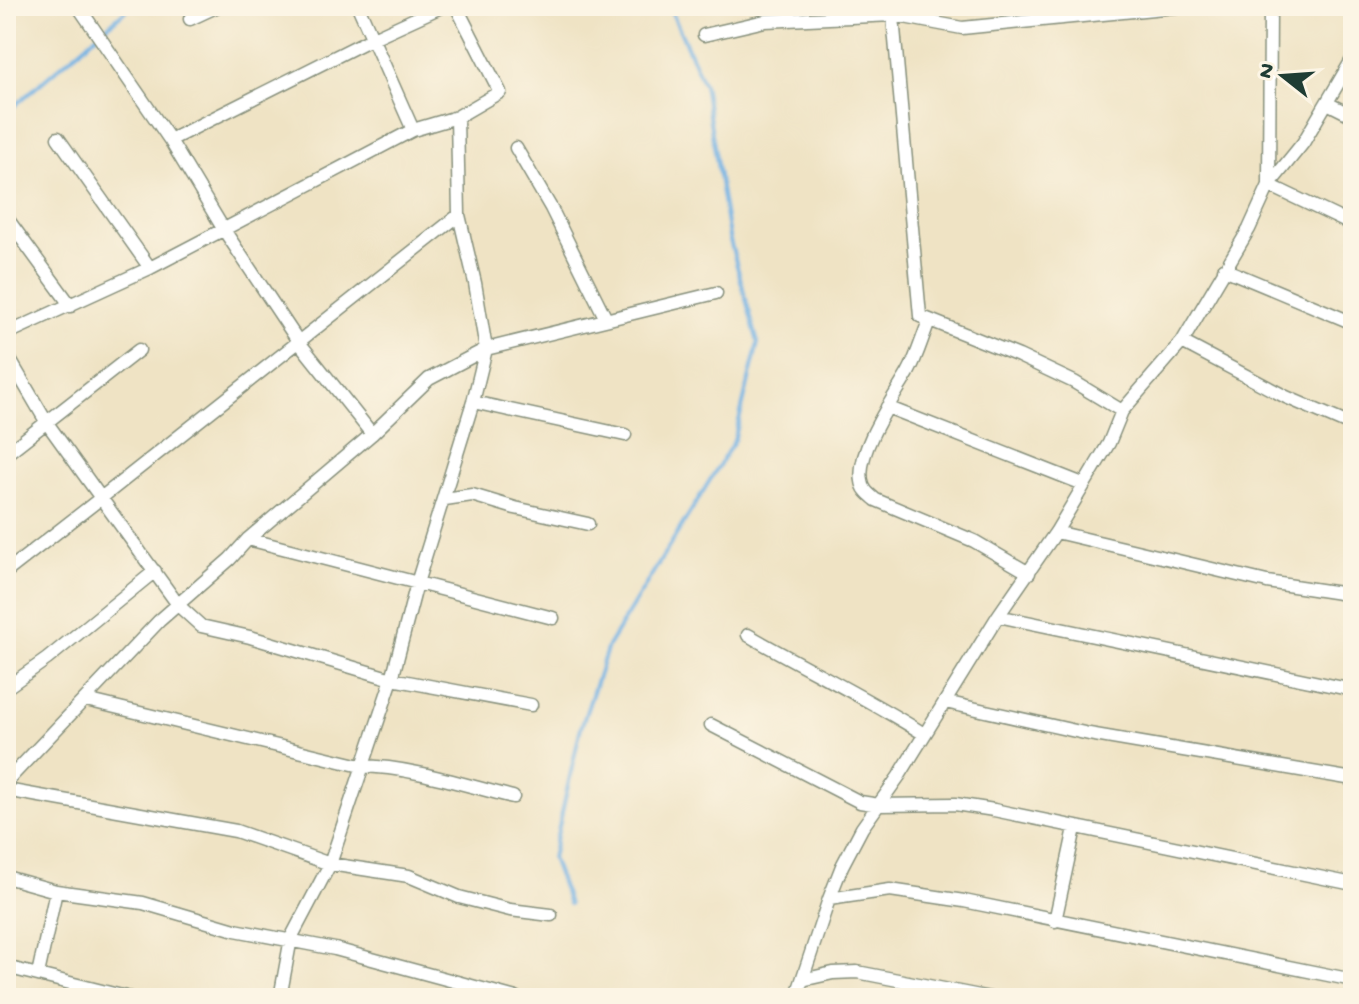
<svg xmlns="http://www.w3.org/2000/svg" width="1359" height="1004" viewBox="0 0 1359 1004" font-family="'Gochi Hand',sans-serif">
  <rect width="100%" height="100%" fill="#fcf5e5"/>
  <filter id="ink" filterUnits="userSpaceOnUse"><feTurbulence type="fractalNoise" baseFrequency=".0125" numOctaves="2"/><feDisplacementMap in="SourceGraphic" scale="16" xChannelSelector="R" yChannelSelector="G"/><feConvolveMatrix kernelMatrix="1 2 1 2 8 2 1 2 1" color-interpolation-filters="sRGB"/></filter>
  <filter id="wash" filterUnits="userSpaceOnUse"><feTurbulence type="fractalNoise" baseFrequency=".006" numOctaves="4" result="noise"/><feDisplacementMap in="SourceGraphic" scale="32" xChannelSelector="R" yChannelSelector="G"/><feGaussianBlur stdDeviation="1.8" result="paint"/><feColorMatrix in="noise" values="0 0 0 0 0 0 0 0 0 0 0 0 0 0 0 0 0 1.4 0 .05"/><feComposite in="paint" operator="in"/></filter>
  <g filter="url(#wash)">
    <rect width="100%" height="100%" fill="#efe3c4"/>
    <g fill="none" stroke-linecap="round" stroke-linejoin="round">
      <!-- stream -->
      <path stroke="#6fb0e3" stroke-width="4" d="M6,113L131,6
        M1348,488L1353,489
        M569,904L552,858L580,731L608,646L734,441L758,343L729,237L704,85L669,6"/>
    </g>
  </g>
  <g filter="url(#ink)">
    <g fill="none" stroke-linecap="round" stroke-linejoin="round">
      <defs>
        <path id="minor" d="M78,6L170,140L224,230L298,341L372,434
          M358,6L413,130
          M892,6L920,316L1019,356L1074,382L1122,411
          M1340,6L1353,14
          M190,19L218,6
          M704,35L765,21L893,15L962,28L1184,6
          M1327,103L1353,116
          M58,138L150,268
          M170,140L373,38L443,6
          M516,148L551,208L606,319
          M1269,185L1270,6
          M1269,185L1353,225
          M6,217L71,306
          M1224,269L1353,323
          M929,321C922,338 917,357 908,373C893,399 856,451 862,481C863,490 869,494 876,500L974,541L1029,573
          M6,334L150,268L413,130L457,117L500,92L456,6
          M1182,342L1286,397L1353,426
          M6,353L47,423L101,498L459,215
          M473,402L625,435
          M887,407L1083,484
          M6,454L139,350
          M445,499L472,495L515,508L588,524
          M1056,532L1267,582L1353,595
          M248,539L553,618
          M6,572L101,498L179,606L201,626L250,637L392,679L531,705
          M998,616L1353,690
          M748,635C807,669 867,698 924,734
          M6,688L47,659L155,571
          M86,700L361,766C412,767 464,785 513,797
          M945,702L1089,734L1353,779
          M711,725L860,802L879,805L955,804L994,810L1353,884
          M6,782L159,621L230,559L248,539L372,434L429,379L486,349L716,293
          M6,790L236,831L330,864L409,876L459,897L510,910L551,915
          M6,877L56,891L143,903L235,930L335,949L516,998
          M829,899L890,890L964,901L1353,980
          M1055,921L1075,828
          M6,967L130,998
          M38,974L56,891
          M802,980L833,973L857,972L990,998
          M280,998L291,938L330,864L392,679L417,583L473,402L486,349L475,283L459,215L457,117
          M796,998L829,899L842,866L862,828L899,776L998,616L1056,532L1109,443L1122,411L1182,342L1249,229L1269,185L1303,143L1353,58"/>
      </defs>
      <!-- minor casing -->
      <use href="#minor" stroke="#87907c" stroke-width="15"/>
      <!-- minor -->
      <use href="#minor" stroke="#fff" stroke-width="12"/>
    </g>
  </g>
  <!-- margin -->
  <rect width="1359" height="1004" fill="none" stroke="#fcf5e5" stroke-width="32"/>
  <!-- north arrow -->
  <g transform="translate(1283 76) rotate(287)" stroke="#fcf5e5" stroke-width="6" paint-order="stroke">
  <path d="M0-6L14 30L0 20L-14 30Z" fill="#1f3d34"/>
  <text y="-12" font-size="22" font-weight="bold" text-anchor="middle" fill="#1f3d34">N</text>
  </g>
</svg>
